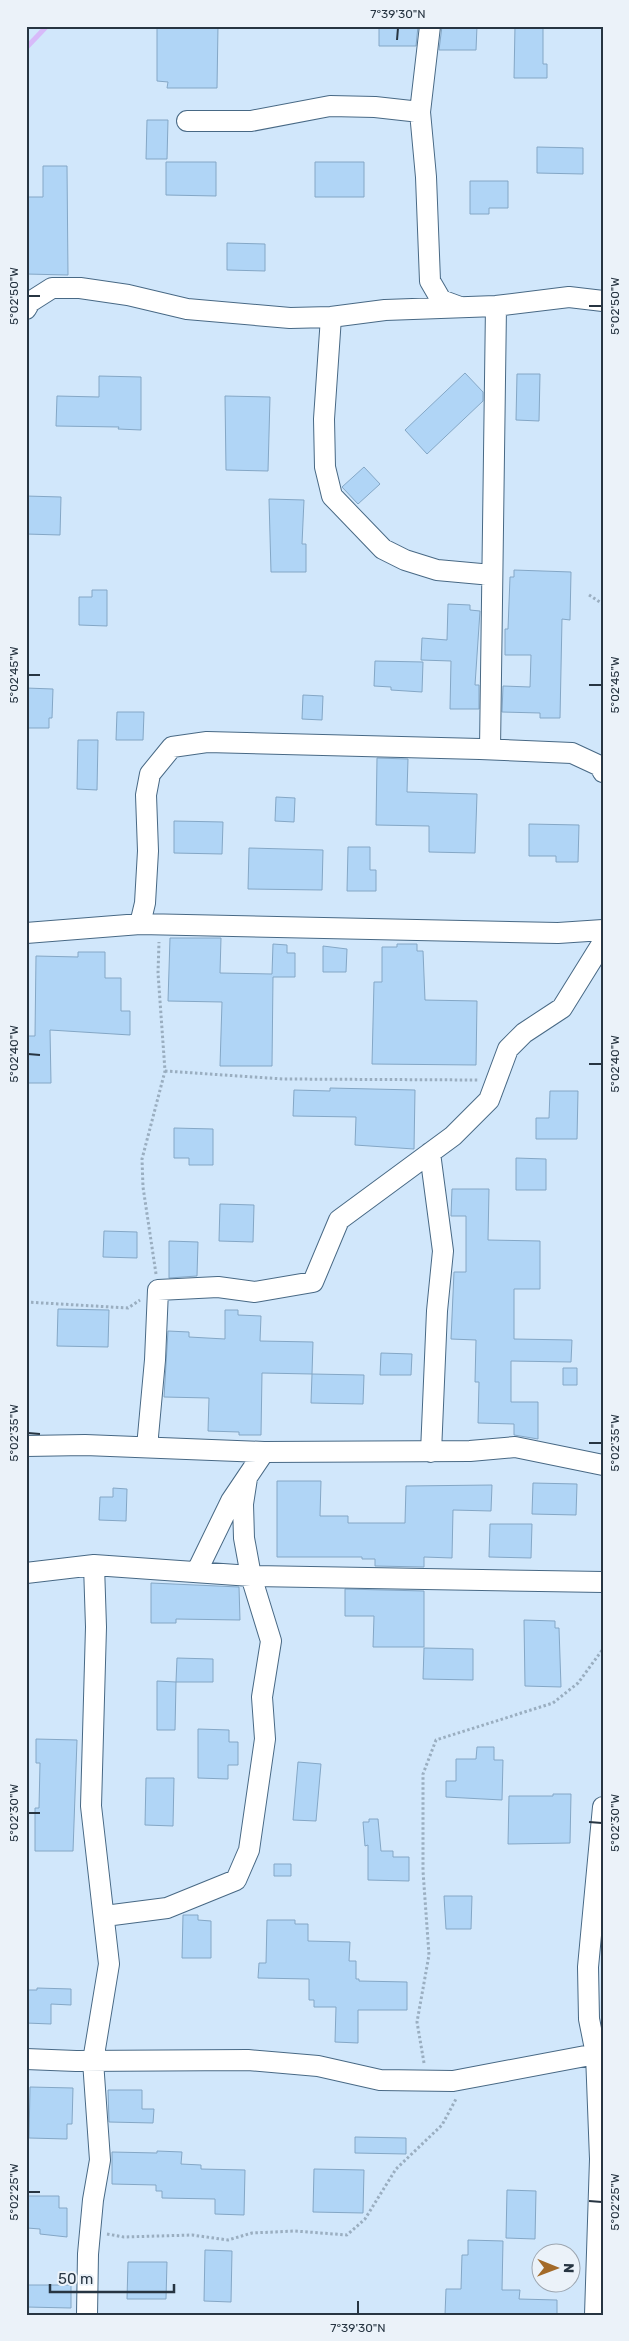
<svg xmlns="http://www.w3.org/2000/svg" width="629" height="2341" viewBox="0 0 629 2341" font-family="Rubik,sans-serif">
  <rect width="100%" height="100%" fill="#d1e7fb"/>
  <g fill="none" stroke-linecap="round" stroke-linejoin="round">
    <!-- stream -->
    <path stroke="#d7baf9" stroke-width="5" d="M26,48L47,26"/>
  </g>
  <!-- building -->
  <path fill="#b0d5f6" stroke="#84a7c6" d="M157,26H218L217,88H167L168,82L157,81Z
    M379,26H418L416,46H379Z
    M442,26H477L476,50H439Z
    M515,26H543V64H547V78H514Z
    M147,120H168L167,159H146Z
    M537,147L583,148V174L537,173Z
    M166,162H216V196L166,195Z
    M315,162H364V197H315Z
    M43,166H67L68,275L26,274V197H43Z
    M470,181H508V208H489V214H470Z
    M227,243L265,244V271L227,270Z
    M465,373L483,392V401L427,454L405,430Z
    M517,374H540L539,421L516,420Z
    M99,376L141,377V430L118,429L119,427L56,426L57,396L99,397Z
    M225,396L270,397L268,471L226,470Z
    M364,467L380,484L358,504L342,487Z
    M26,496L61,497L60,535L26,534Z
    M269,499L304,500L302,544H306V572H271Z
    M514,570L571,572L570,620L562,619L560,718H540V713L502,712L503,686L530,687L531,655H505V629H508L510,577H514Z
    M92,590H107V626L79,625V597H92Z
    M448,604L470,605V610L480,611L475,685H479V709H450L451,661L421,660L422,638L447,640Z
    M375,661L423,662L422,692L391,690V687L374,686Z
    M26,688L53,689L52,718H49V728H26Z
    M303,695L323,696L322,720L302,719Z
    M117,712H144L143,740H116Z
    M78,740H98L97,790L77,789Z
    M377,758L408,759L407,792L477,794L475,853L429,852V826L376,825Z
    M276,797L295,798L294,822L275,821Z
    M174,821L223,822L222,854L174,853Z
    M529,824L579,825L578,862H556V856H529Z
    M348,847H370V870H376V891H347Z
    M249,848L323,850L322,890L248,889Z
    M170,938H221L220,973L272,974L273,944L287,945V953H295V977H273L272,1066H220L222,1002L168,1001Z
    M397,944H417V951H423L425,1000L477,1001L476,1065L372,1064L374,982H382V947H397Z
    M323,946L347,949L346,972H323Z
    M78,952H105V978H121V1011H130V1035L50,1030L51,1083H26V1036H35L36,956L78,957Z
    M330,1088L415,1090L414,1149L355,1145L356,1117L293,1116L294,1090L330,1091Z
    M550,1091H578L577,1139H536V1118H549Z
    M174,1128L213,1129V1165H189V1158H174Z
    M516,1158L546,1159V1190H516Z
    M452,1189H489L488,1240L540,1241V1289H514V1339L572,1340L571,1362L511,1361V1402H538V1439L514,1435V1424L478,1423L479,1382H475L476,1340L451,1339L454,1272H466V1216H451Z
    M220,1204L254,1205L253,1242L219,1241Z
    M104,1231L137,1232V1258L103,1257Z
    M169,1241L198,1242L197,1276L169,1278Z
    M58,1309L109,1310L108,1347L57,1346Z
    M225,1310H238V1315L261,1316L260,1341L313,1342L312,1374L364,1375L363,1404L311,1403L312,1374L262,1373L261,1435H239V1432L208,1431L209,1398L164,1397L168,1331L189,1332V1337L225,1339Z
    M381,1353L412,1354L411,1375H380Z
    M563,1368H577V1385H563Z
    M277,1481H321L320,1516H348V1523H405L406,1486L492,1485L491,1511L453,1510L452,1558L424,1557V1567L375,1566V1559H362V1557H277Z
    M533,1483L577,1484L576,1515L532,1514Z
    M113,1488L127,1489L126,1521L99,1520L100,1497H113Z
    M490,1524H532L531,1558L489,1557Z
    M151,1583L239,1587L240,1620L176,1619V1623H151Z
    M345,1589L424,1591V1647H373L374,1616H345Z
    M524,1620L555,1621V1628H559L561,1687L525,1686Z
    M424,1648L473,1649V1680L423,1679Z
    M177,1658L213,1659V1682H176Z
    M157,1681L176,1682L175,1730H157Z
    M198,1729L229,1730V1742H238V1765H228V1779L198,1778Z
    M36,1739L77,1740L73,1851H35V1808H39L40,1763H36Z
    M477,1747H494V1760H503L502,1800L446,1797V1781H456V1759H476Z
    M298,1762L321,1764L316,1821L293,1820Z
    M146,1778H174L173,1826L145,1825Z
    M553,1794H571L570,1843L508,1844L509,1796H553Z
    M369,1819H378L381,1851H393V1857H409V1881L368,1880V1845L365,1846L363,1822H369Z
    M274,1864H291V1876H274Z
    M444,1896H472L471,1929H446Z
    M183,1915H198V1920L211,1921V1958H182Z
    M267,1920H295V1924H308V1941L350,1942L349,1961H356V1979H359V1981L407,1982V2010H358V2043L335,2042L336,2007H314V2000H309V1979L258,1978L259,1963H266Z
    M37,1988L71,1989V2005L51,2004V2024L26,2023V1990H37Z
    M30,2087L73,2088L72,2124H67V2139L29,2138Z
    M108,2090H142V2109H154L153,2123L109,2122Z
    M355,2137L406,2138V2154L355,2153Z
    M157,2151L182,2152L181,2164L201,2165V2169L245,2170L244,2215L215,2214V2199L162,2198V2191H156V2185L112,2184V2152L157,2153Z
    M314,2169L364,2170L363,2213L313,2212Z
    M507,2190L536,2191L535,2239L506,2238Z
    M27,2196H59V2208H67V2237L40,2234V2229L27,2228Z
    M468,2240L503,2241L502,2290H520L519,2299L557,2300V2315H445L446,2289H461L462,2255H468Z
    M205,2250L232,2251L231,2302L204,2301Z
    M128,2262H167L166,2299H127Z
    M26,2285H71V2308L26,2307Z"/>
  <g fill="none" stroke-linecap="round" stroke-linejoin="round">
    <defs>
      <path id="minor" d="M430,26L420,112L426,177L430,281L441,300L460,307
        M187,121H251L330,106L375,107L420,112
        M26,309L30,302L52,288H80L128,295L187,309L290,318L331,317L385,310L496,306L569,297L603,301
        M331,317L324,419L325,467L332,496L383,549L405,560L437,570L492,575
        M490,749L496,306
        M140,924L145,903L148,851L146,795L150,774L172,747L207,742L480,749L572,753L600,766L603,772
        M26,933L140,924L558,933L603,930
        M430,1153L443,1251L437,1311L431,1452
        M26,1446L85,1445L264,1452L470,1451L515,1447L603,1465
        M147,1447L155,1360L158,1290L218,1287L255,1292L313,1282L339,1220L453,1136L489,1100L508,1049L524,1033L562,1008L603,942
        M197,1571L231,1501L264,1452
        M26,1573L94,1565L251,1576L603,1582
        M105,1916L167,1908L236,1880L249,1850L265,1739L262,1697L271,1641L251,1576L244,1538L243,1504L247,1478
        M26,2059L76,2061L248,2060L318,2066L380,2080L453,2081L596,2054L603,2056
        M87,2315L88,2254L93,2200L100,2160L93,2061L109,1964L91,1806L96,1627L94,1565
        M595,2315L600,2159L596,2054L589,2019L588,1967L603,1807"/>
    </defs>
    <!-- minor casing -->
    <use href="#minor" stroke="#486985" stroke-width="22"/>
    <!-- path -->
    <path stroke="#9aaec0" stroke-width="3" stroke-dasharray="2.5 2.5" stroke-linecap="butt" d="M589,595L603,604
      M165,1071L283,1079L478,1080
      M156,1274L143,1187L142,1159L165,1071L158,973L159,942
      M26,1302L128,1308L140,1300
      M424,2063L417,2022L429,1955L423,1871V1774L436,1740L553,1703L578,1683L603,1649
      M107,2234L124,2237L192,2235L228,2240L252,2233L295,2231L347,2235L365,2219L396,2169L442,2125L456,2099"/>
    <!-- minor -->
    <use href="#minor" stroke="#fff" stroke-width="20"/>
  </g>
  <!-- ticks -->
  <path fill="none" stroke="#273542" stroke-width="2" d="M397,40L398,28M28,296H40M589,306H602M28,675H40M589,685H602M28,1054L40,1055M589,1064H602M28,1433L40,1434M589,1443H602M28,1813H40M589,1822L602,1823M28,2192H40M589,2201L602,2202M358,2314V2301"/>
  <!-- border -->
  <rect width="629" height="2341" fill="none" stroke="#ebf2f9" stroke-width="55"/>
  <!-- north arrow -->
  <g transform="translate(556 2268) rotate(91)"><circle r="24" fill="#ebf2f9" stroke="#9da6b0"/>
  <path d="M0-4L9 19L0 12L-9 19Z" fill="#a36a29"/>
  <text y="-8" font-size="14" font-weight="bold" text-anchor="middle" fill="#273542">N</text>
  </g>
  <!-- scale -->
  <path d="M50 2284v8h124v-8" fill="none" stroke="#273542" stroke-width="2.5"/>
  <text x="58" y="2284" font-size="15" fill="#273542" stroke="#ebf2f9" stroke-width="4" paint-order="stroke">50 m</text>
  <rect x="28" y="28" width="574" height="2286" fill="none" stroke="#273542" stroke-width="2"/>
  <g font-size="12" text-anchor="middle" fill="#273542">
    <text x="398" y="18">7°39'30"N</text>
    <text transform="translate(14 296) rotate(-90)" y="4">5°02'50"W</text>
    <text transform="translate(615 306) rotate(-90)" y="4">5°02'50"W</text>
    <text transform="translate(14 675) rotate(-90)" y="4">5°02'45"W</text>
    <text transform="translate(615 685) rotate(-90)" y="4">5°02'45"W</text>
    <text transform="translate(14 1054) rotate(-90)" y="4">5°02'40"W</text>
    <text transform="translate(615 1064) rotate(-90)" y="4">5°02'40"W</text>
    <text transform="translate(14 1433) rotate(-90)" y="4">5°02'35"W</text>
    <text transform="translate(615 1443) rotate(-90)" y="4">5°02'35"W</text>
    <text transform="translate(14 1813) rotate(-90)" y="4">5°02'30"W</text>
    <text transform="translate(615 1823) rotate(-90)" y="4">5°02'30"W</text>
    <text transform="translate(14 2192) rotate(-90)" y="4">5°02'25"W</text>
    <text transform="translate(615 2202) rotate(-90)" y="4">5°02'25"W</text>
    <text x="358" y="2332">7°39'30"N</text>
  </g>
</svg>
